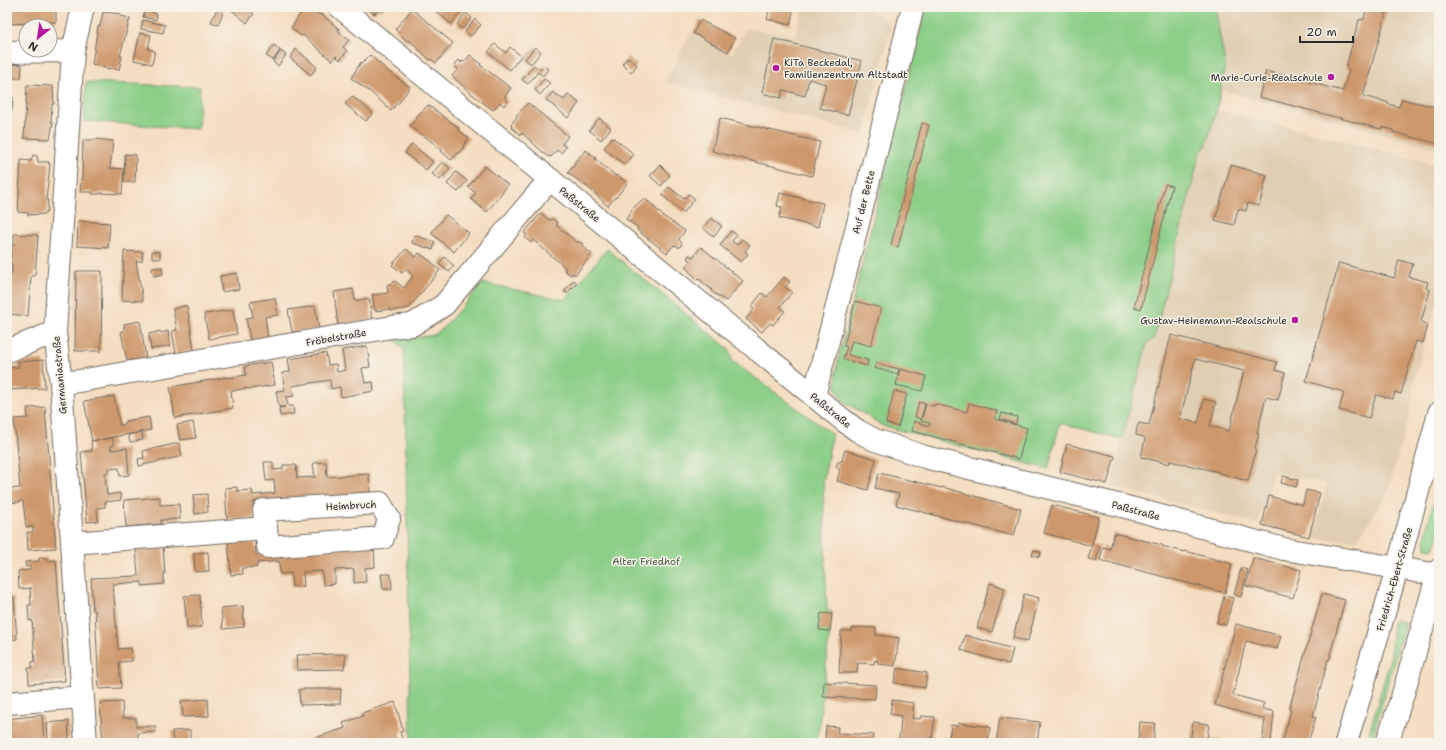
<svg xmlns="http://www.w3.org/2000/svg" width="1446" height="750" viewBox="0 0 1446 750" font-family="'Shantell Sans',sans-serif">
  <rect width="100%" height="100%" fill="#f7f3e8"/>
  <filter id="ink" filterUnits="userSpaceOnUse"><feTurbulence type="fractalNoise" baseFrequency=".025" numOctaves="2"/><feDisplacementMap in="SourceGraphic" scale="8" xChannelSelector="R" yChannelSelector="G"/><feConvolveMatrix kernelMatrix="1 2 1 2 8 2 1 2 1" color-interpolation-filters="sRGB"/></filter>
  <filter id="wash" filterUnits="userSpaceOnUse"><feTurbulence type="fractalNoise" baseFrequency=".012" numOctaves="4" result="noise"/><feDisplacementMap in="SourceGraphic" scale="16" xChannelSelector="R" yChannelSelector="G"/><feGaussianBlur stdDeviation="0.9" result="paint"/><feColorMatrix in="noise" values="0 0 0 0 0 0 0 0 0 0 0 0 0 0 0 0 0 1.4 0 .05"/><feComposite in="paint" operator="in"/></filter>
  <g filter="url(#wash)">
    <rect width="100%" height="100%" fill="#f4ddc0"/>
    <!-- built -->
    <path fill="#e0ceb1" d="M803,7H864L883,17L891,27L864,134L665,82L691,33L732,54L746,29L794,36Z
      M1215,7H1439V149L1221,90L1225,65Z
      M1217,109L1439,165V298L1423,347L1412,389L1411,409L1387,495L1357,540L1312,539L1327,484L1273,472L1258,524L1111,486L1147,343L1154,338L1200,152L1205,148Z"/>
    <!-- green -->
    <path fill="#8ccf88" stroke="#5c7d5a" d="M926,7H1215L1225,65L1217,109L1205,148L1200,152L1154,338L1147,343L1122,439L1060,423L1048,469L883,426L845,402L840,397L836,387L837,365Z
      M86,82L200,87L198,129L84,121Z
      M607,249L728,348L732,357L731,360L832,434L823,483L827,611L832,612L817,743H411L404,348L395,340L434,335L445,326L483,283L565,300Z
      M1439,486C1439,502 1443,538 1433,549L1426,548C1422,535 1435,500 1439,486Z
      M1393,620L1405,622L1371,743H1366L1388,667L1391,653Z"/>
    <g id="blocks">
      <!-- building -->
      <path fill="#ce986c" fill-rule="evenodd" d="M7,7H56V22L7,24Z
        M228,7H245L254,14L247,23Z
        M308,7H310L320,15L321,14L339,29L338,31L349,40L343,47L347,51L340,60L336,56L332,61L303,35L301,36L291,28L301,13L302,14Z
        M366,7H385L382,11L379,9L374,14Z
        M431,7H460L463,10L451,24Z
        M766,7H794L790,25L767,19L769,10L766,9Z
        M1367,7H1388L1363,96L1387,102L1388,104L1399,107L1402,99L1439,108V144L1393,132V130L1382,127L1381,129L1259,97L1266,71L1343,91L1349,70L1346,67L1359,20L1364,19Z
        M217,9L223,12L218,25L211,22Z
        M412,9L453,43L436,63L431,59L430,60L409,40L408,42L395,29Z
        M145,10L157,14L156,20L143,17Z
        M103,12L121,14L120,16L130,18L120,56H122L119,70L109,68V69L92,64L98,26H100Z
        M466,13L472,18L463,29L457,24Z
        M475,19L481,25L471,36L465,31Z
        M143,20L165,25L163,33L141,29Z
        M700,20L735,38L728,52L693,33Z
        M140,33L151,35L148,49L155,51L152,64L134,60Z
        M774,39L862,61L848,115L820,108L826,84L809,79L805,96L783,90L781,98L762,93Z
        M495,44L506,53L510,47L521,56L510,70L488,52Z
        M274,45L280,50L273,60L266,56Z
        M535,47L541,52L531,64L525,59Z
        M296,49L317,67L311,75L290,58Z
        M281,51L286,55L278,66L273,62Z
        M370,55L389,72L410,87L398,104L397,103L391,111L372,93L351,78L361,62L362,63Z
        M470,55L481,64L480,65L511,88L505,96L506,97L505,98L508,101L504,106L500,102L493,110L472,94L452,76L458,69L454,65L459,60L461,63L462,61L464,62Z
        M628,57L637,65L631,73L622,64Z
        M7,64L22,65L21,78H7Z
        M534,65L540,70L544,66L548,69L543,76L538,72L528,84L522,80Z
        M544,79L550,83L540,95L535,90Z
        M27,85L53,86L54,104H52L51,122H53L50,139L24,138Z
        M553,92L564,100L568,94L579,103L568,118L546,100Z
        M7,96L13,97L12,110H7Z
        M352,96L373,113L366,121L345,104Z
        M528,103L568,136L562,144L566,147L561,153L557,150L551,157L549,156L548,157L522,133L521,135L511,127L512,126L511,124L517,117L516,116Z
        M428,105L459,128L457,129L469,138L463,146L464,147L451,160L441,151L442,150L422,134L421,135L410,126L417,118L416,117Z
        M599,118L611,128L601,140L589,130Z
        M720,118L820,142L812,176L712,151Z
        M922,123L929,125L898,247L891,245Z
        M612,137L634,154L625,165L604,148Z
        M95,139L113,141L110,168L124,169L122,194L100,193V194H92V192H80L81,179H82L83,140H95Z
        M412,144L433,162L426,170L405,153Z
        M586,150L596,158L595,159L616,176L617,175L627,183L616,198L615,197L608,206L589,188L568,173L575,164L574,163Z
        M125,154L136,155L135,182H124Z
        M33,155L37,156L38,162H49L48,164H50L46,200H48L47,212H46L45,214L28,215V213L18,212L21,160L31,161Z
        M442,162L450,168L440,180L432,174Z
        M660,165L670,175L661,186L650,176Z
        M1231,165L1267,175L1259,206L1248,203L1246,211L1238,209L1234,225L1215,220Z
        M485,166L508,185L487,212L471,199L476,193L468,187Z
        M456,172L467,181L458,192L447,184Z
        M1165,184L1172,186L1141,309L1134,307Z
        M669,187L684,199L689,194L695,199L683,213L662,195Z
        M780,193L823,203L818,227L779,218L782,207L777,206Z
        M644,198L654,206V207L663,216L685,231L679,239L682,244L679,248L676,245L675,246L674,245L667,253L646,237L637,230L638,228L626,219L632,211L631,210Z
        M541,213L549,220L553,219L557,222V226L577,242H580L583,244V247L592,254L575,275L573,273L571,275L564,270L566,268L533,240L531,243L525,238L527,235L524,233Z
        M446,215L469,233L454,252L431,233Z
        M711,218L722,226L714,237L703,228Z
        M78,221L110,223L108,248L77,246Z
        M731,231L737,235L732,241L737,245L742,239L750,245L745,251L748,254L741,262L720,245Z
        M14,234L38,235L35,276H31L28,316L7,314V274L12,273V264L10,263L12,245H14Z
        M414,235L435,242L433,250L412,243Z
        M701,247L743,281L726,301L711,291L712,290L699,279L698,280L685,267L690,261L687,258L689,255L693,257Z
        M406,249L416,257L419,253L433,263H432L440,270L409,308L391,311L390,309L375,311L372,295L388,293L387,285L395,281L404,288L413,276L406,269L402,273L392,265Z
        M124,251L143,252L142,261H136L143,301L122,300Z
        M152,251L160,252V259L152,258Z
        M444,257L454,266L449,272L439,264Z
        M1399,260L1413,264L1409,277L1428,282L1426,288L1430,290L1421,322L1428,325L1423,343L1416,341L1401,394L1395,392L1393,399L1376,395L1369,418L1339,410L1344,392L1306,381L1339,263L1394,278Z
        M162,267L163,274L154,276L152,268Z
        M76,271H102L101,351H75Z
        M237,273L239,289L222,292L220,276Z
        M784,277L790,282L785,287L792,292L780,307L785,311L773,325L770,323L762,332L746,319L754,309L751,307L762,293L767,297Z
        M574,280L577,283L567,293L564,291Z
        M353,289L355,301L369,298L372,320L338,326L334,292Z
        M275,298L278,315L265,317L268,338L250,340L246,318L253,317L250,302Z
        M855,301L881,308L871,346L852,341L848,355L868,360L867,366L843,359L847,347L844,346Z
        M184,306H187L194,350L176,353L172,331L177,330L173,309Z
        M315,306L319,329L292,332L288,310Z
        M233,310L237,334L209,339L204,314Z
        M140,321L146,358L127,361L121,332L124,331V324Z
        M160,331L161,333L168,331L170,346L151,349L149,334Z
        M1171,335L1277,362L1275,370L1285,373L1278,400L1266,397L1257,433H1259L1255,448L1256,449L1248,481L1219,473V472L1170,461L1169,464L1141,457L1145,439L1144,437L1136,435L1137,427L1139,423L1149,425ZM1195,359L1244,371L1229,431L1210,426L1216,402L1204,399L1198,423L1180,419Z
        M367,346L370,367L362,368L365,383L373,382L374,391L341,397L340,387L331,389L330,380L292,386L294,396L286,397L288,406H293L294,414L280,416L279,408L285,407H279L276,391L285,390L282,373L290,372L288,359L326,353L328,365L336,364L337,372L345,370L342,350Z
        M43,360L45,388L7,390V368L19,367L18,362Z
        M271,362L275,385L249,389L248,388L231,391L233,408L175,418L170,387L228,377V378L246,375L245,366Z
        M876,363L899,369L898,374L874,368Z
        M900,369L926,376L922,391L896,385Z
        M894,391L907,394L898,427L886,423Z
        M114,396L120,426L125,424V421L149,417L151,430L92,441L84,401Z
        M919,402L925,404L921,419L915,417Z
        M969,403L997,411L995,419L1027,428L1019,459L912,431L914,421L929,426L930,423L921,421L926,404L934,406L935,404L967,412Z
        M45,407L56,548L28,550L27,532H33V527H26L23,501H20V502L7,503V489L20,488L14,419L28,418L27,408Z
        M1002,413L1017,417L1016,424L1000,419Z
        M193,422L196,438L180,440L177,425Z
        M142,432L143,440L130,442L128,435Z
        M112,438L114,445L111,446V450L127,448L129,475L120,476L119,468L108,469V473H105L107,495L120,493L121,500L105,502V507L97,508L98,521L87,522L81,452L92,451L91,441Z
        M179,443L182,456L139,466L138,459L144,458L143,451Z
        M1067,444L1115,456L1107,484L1060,472Z
        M845,450L876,459L868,490L837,481L840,470L836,467L838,462L842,461Z
        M264,462H273V470L283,469V465H296L297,478L315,477L313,463L326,462L327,477L369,474L370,495L253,502L254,518L227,520L225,488L237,487V491L252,490L253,495L275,493L274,480L266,481Z
        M879,473L942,488V487L1021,509L1014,536L896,505L899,494L875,488Z
        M1283,476L1298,480L1296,487L1281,483Z
        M1306,490L1320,493L1309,537L1262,525L1269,496L1303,505Z
        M207,494L208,512L195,514L193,495Z
        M160,497V505L179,504L180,519L161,520V524L126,527L124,500Z
        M1052,505L1099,517L1092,544L1100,546L1096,561L1088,559L1092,546L1044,533Z
        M1114,533L1162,545V546L1185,552V551L1232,564L1225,593L1100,560L1103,547L1110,549Z
        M255,539L256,555L374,546L375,567L365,568L366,582L354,583V569L335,570V584L323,585L322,571L303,572L304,586L292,587L291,573L280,574L279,561L257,563V567L242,568L243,574L231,575L228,541Z
        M163,546L165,574H164V584L142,586V582L113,584L118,649L131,648L132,661L119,662L121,688L99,689L95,610H93L91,578L138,576L136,548Z
        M1034,550L1041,552L1040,557L1032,555Z
        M208,552L209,571L195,572L194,553Z
        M39,558H47V561L56,560L65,681L29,684L28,668H32V662L35,661L32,620L29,621L28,605H31L30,589L32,588L19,589L18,571L30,570V566L26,567L25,562L39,561Z
        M1253,558L1301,570L1293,598L1246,586Z
        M1241,568L1248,570L1241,597L1234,595Z
        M381,574H391L392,589H383Z
        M990,583L1005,588L992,632L977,628Z
        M1024,594L1039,598L1028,641L1013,638Z
        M1322,594L1345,600L1330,655H1331L1329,660H1328L1313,716L1316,717L1308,743H1282L1291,710L1289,709Z
        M200,595L202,627L187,628L184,596Z
        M1224,596L1233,598L1226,625L1217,623Z
        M7,597H14L17,639L7,640Z
        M243,606L244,627L223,629L221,608Z
        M821,613L832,614L830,631L819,630Z
        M1236,624L1281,636L1277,649L1246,641L1233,695L1264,703L1262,708L1266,710L1274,711L1271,743H1262L1265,719L1215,705Z
        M857,627L876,628V635L899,638L895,666L878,664V661L875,660L874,664L858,663L857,673H839L841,631H852V628H857Z
        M965,635L1013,649L1009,664L961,650Z
        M346,654L344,669L297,670L296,655Z
        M897,668L927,673L925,688L894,683Z
        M824,682L876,685L875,699L823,697Z
        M299,689H341L340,704L300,705Z
        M208,699L209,716L183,717L181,701Z
        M892,700L914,703L912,718L920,719L921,716L935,717L931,743H895L898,740L900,733L901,716L890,714Z
        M122,702L123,718H136V727L155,726L156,732L138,733V743H103L100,703Z
        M395,702L403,731L400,732L403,742L399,743H300L345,728L343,723L363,716L362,713Z
        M42,715L44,741L7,743V719Z
        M1000,718L1040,722L1037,743H996Z
        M68,721L69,739L48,740L47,723Z
        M1140,722L1155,723L1153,743L1138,741Z
        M1193,722L1209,724L1207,739L1225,741V743H1190Z
        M959,723L990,727L988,743H956L957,741L949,739L951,725L959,726Z
        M826,726L838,727L837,733L874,735L873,743H825Z
        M190,730V743H173L172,731Z"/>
    </g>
  </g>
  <g filter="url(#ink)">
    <use href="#blocks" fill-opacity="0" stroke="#71695f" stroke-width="1"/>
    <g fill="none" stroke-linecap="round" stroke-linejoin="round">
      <defs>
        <path id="minor" d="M83,7L73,51L55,332L61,383L86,743
          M340,7L843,420L858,431L875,440L925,457L1134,509L1284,549L1439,575
          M7,52L73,51
          M7,351L55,332
          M61,383L79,381L392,327L412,325L444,305L550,179
          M814,396L913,7
          M72,543L266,528L268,547L383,538L389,519L380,503L264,510L266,528
          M7,703L82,697"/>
        <path id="major" d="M1346,743L1397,569L1439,413
          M1387,743L1403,694L1439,570"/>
      </defs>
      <!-- minor casing -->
      <use href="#minor" stroke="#71695f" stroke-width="24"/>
      <!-- major casing -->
      <use href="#major" stroke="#71695f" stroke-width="24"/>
      <!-- minor -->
      <use href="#minor" stroke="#fff" stroke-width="22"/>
      <!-- major -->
      <use href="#major" stroke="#fff" stroke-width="22"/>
    </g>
  </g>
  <!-- markers -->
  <g fill="#b5179e" stroke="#f7f3e8" stroke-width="1.5">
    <circle cx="776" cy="68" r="4"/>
    <circle cx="1331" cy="77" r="4"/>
    <circle cx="1295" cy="320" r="4"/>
  </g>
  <g text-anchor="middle" stroke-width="3" stroke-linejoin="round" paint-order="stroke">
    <!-- poi labels -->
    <g font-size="10" fill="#2b2b2b" stroke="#f7f3e8" text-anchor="end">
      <text x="784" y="66" text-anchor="start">KiTa Beckedal,<tspan x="784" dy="12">Familienzentrum Altstadt</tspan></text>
      <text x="1323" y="81">Marie-Curie-Realschule</text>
      <text x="1287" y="324">Gustav-Heinemann-Realschule</text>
    </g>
    <!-- street labels -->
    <g font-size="10" fill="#2b2b2b" stroke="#f7f3e8">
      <text transform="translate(863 202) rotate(-76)" y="4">Auf der Bette</text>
      <text transform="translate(580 204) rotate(39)" y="4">Paßstraße</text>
      <text transform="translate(336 337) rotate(-10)" y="4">Fröbelstraße</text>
      <text transform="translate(59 375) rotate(-95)" y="4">Germaniastraße</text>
      <text transform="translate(831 410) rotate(39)" y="4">Paßstraße</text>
      <text transform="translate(351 505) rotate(-3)" y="4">Heimbruch</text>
      <text transform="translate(1136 510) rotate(15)" y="4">Paßstraße</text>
      <text transform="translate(1394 579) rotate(-74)" y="4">Friedrich-Ebert-Straße</text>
    </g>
    <!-- park labels -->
    <g font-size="10" fill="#485c47" stroke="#f7f3e8">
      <text x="646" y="565">Alter Friedhof</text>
    </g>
  </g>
  <!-- margin -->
  <rect width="1446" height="750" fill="none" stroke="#f7f3e8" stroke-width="24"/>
  <!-- north arrow -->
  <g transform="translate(38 38) rotate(210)"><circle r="19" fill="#f7f3e8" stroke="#a5a39c"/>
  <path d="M0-3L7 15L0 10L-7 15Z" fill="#b5179e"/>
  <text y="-6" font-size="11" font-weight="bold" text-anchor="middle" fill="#2b2b2b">N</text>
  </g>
  <!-- scale -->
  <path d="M1300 36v6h53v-6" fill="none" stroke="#2b2b2b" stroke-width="2"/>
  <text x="1306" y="36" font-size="12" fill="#2b2b2b" stroke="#f7f3e8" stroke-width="3" paint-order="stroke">20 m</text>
</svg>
